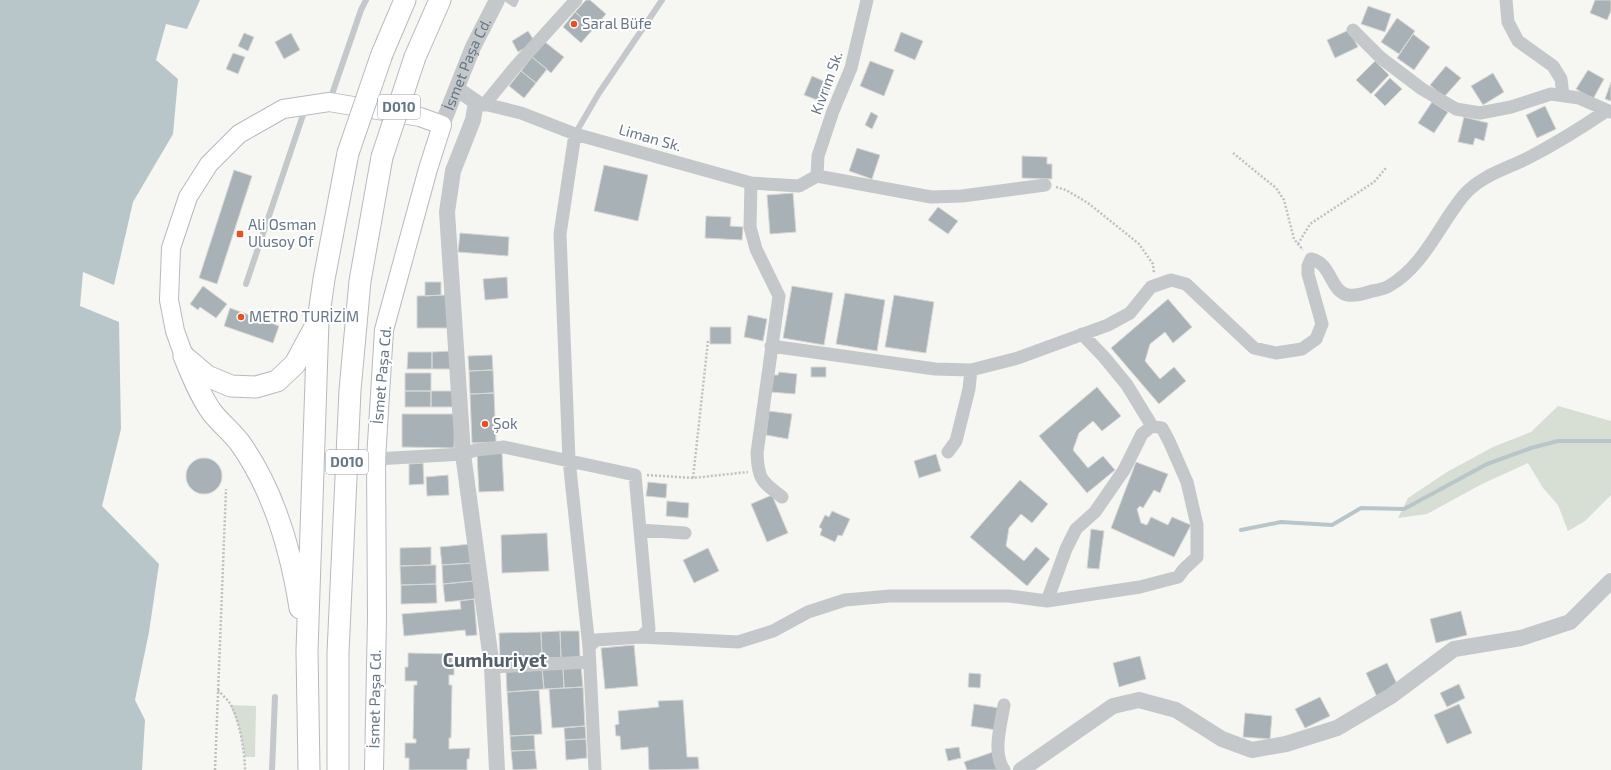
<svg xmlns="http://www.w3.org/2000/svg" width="1611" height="770" viewBox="0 0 1611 770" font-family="'Exo 2',sans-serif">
  <rect width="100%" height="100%" fill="#f6f6f3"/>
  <!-- green -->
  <path fill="#d7ded4" d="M1558,406L1611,421V495L1585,521L1568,531L1558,505L1543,488L1528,463L1482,484L1427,514L1398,518L1408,498L1447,472L1493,447L1531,432Z
    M230,705L256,706L255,757H245L239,727Z"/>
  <!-- water -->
  <path fill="#b9c6c9" d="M0,0H200L187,29L166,24L156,60L178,79L173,134L133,202L114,285L83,272L80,306L119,322L121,429L102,506L159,564L149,632L135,700L145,720L142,770H0Z"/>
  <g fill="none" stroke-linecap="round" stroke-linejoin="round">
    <!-- stream -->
    <path stroke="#b9c6c9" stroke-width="4" d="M1241,530L1281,522L1332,525L1361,508L1404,509L1487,464L1531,448L1558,441H1611"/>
  </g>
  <!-- building -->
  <path fill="#a8b1b6" stroke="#d8d8d5" d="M586,0H590L606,14L594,28L575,12Z
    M1595,0H1611V11L1607,20L1590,13Z
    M1368,6L1391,14L1385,32L1361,24Z
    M575,12L594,28L581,43L563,27Z
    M1397,18L1415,31L1399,54L1381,42Z
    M1349,30L1358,47L1335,58L1327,40Z
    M528,31L535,42L518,52L512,41Z
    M901,32L923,41L915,60L894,51Z
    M244,33L254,37L248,51L238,46Z
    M291,33L300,50L284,59L275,42Z
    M1413,34L1430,47L1414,70L1397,58Z
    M545,42L564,57L551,73L532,57Z
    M233,53L245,57L238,74L226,69Z
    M532,57L547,69L536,83L521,71Z
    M870,61L894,70L884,96L860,86Z
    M1375,61L1389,75L1371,94L1356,80Z
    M1446,66L1461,78L1444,97L1430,85Z
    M1588,70L1604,79L1593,99L1576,89Z
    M521,71L536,83L524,98L509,86Z
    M1493,73L1504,92L1483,105L1471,86Z
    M812,76L833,85L825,103L804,95Z
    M1390,78L1402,89L1385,106L1374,95Z
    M1611,82V101L1605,99Z
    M1432,102L1448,112L1434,133L1418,123Z
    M1545,106L1556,129L1537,138L1526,115Z
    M871,112L878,116L872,129L865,125Z
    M1464,117L1488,123L1484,141L1475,138L1473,145L1458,142Z
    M857,148L880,155L872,179L849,171Z
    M1022,156L1047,157V164H1052V179L1022,178Z
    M604,165L648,175L638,221L594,211Z
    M234,170L252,176L217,284L199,278Z
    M793,193L796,232L770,234L767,195Z
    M938,207L958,221L948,234L928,220Z
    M706,216L731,217L730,226L743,227L742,240L705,238Z
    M460,233L509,237L508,256L458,252Z
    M507,277L508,298L485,300L483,279Z
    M425,282H441V295L425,296Z
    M203,286L227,304L216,318L200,307L198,310L190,304Z
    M792,286L833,293L824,345L783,338Z
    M845,293L885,300L877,351L836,344Z
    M448,295V328H417V296Z
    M894,295L934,302L926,353L885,347Z
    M1168,299L1192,327L1173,343L1165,332L1150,344L1145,361L1160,379L1174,367L1186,381L1159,404L1111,348Z
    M230,308L279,326L273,343L224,326Z
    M748,315L767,319L763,341L744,337Z
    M710,327H731V344H710Z
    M452,351V369H432V352Z
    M408,352H432V369H407Z
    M492,355L493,370L469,371L468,356Z
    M811,367H826V377H811Z
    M493,370L494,393L470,394L469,371Z
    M779,372L797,374L795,394L770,392L772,375H778Z
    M405,373H431V391H405Z
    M1097,387L1121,416L1102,431L1093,421L1079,433L1073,450L1088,468L1103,456L1115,470L1087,493L1039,436Z
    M405,391H431V407H405Z
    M431,391H455V407H431Z
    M494,393L496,442L472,443L470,394Z
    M769,411L792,414L788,439L766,435Z
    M402,414H455L454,448L402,447Z
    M502,453L504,491L479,492L477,454Z
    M936,454L941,471L919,478L914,461Z
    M186 476a18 18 0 1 1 36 0a18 18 0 1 1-36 0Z
    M1136,462L1168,474L1160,493L1154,490L1143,508L1140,506L1137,509L1141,523L1147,525L1151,517L1168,525L1172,517L1191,525L1174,557L1111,528Z
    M423,463L424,484L409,485V464Z
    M448,475L449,495L427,496L426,477Z
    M1020,480L1048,504L1032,523L1021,514L1009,528L1006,546L1024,561L1036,547L1050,559L1027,586L970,537Z
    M648,482L667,484L666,498L646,496Z
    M772,495L788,533L767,542L751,504Z
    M667,501L689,503L688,518L666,516Z
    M832,511L850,519L842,536L838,535L835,542L820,535L822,529L819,527L825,515L829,517Z
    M1091,529L1104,531L1099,569L1087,568Z
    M547,533L549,571L502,573L501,535Z
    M471,544L472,563L442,565L440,547Z
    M431,547V565L400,566V548Z
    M708,548L719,571L694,583L683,560Z
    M472,563L474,581L443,584L442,565Z
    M436,565V584L401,585L400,566Z
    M474,581L475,599L445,602L443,584Z
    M436,584L437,603L401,604V585Z
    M474,599L477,635L466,636L465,630L404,636L402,614L461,609L460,601Z
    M1461,611L1467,635L1436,643L1430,619Z
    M560,631H579L580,657L561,658Z
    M560,631L561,658H542L541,632Z
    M541,632L542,658L500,659L499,633Z
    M634,645L638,686L605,689L601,648Z
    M408,653L452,654V667H454V675H449V685H452L451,738H449V749L470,748L469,759H467V770H409V758H405V743H416V739H413L414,685H417V681H405V667H408Z
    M1140,656L1146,679L1119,687L1113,663Z
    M1387,663L1399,688L1377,697L1366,673Z
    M581,666L583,687L564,688L563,668Z
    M563,668L564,688L544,689L542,669Z
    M542,669L544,689L507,692L506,672Z
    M969,673L981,674L980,688L968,687Z
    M1459,684L1465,698L1447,707L1440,693Z
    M583,687L585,726L552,728L549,689Z
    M539,690L542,734L510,736L507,692Z
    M1320,697L1330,716L1305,728L1295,709Z
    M683,700L687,757H698L699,769L649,770L648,747L621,750L620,736H616L615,725L619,724L618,711L659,707L658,701Z
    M974,704L999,708L996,730L971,726Z
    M1459,704L1472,733L1447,744L1434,715Z
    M1245,713L1272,716L1270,739L1243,737Z
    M585,726L586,739L565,740L564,728Z
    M534,735L535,750L511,751L510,736Z
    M586,739L587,758L566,760L565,740Z
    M959,747L961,758L948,761L945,749Z
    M535,750L537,769L513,770L511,751Z
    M993,752L999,770H967L964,762Z"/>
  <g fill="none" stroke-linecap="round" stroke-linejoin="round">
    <defs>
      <path id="secondary" d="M184,356L175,331L169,300L171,248L188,197L209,164L239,134L283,109L329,102L420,117L442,125L428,169L384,330L376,459L377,617L374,770"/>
      <path id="trunk" d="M382,54L405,0
        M415,57L440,0
        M184,356C192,375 199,394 211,411C219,422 231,431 240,443C274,491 291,550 300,608
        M187,359L207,376L231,386L256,387L277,381L295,364L315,327
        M309,770L307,651L318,321L324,279L348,153
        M338,770V653L350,390L360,281L382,157"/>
    </defs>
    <!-- secondary casing -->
    <use href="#secondary" stroke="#b6bbc0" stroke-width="20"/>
    <!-- trunk casing -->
    <use href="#trunk" stroke="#b7babd" stroke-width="23"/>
    <!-- path -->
    <path stroke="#bec0c2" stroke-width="2.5" stroke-dasharray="2 2" stroke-linecap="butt" d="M1233,153L1276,188L1284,200L1294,239L1303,250
      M1056,187L1066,190L1088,203L1139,244L1153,264L1154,273
      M1298,244L1310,224L1374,182L1386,168
      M647,475L693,478L748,472
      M693,478L708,341
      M218,690C221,694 226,698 229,702C239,716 245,753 245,770
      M215,770L226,489"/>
    <!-- service -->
    <path stroke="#c4c8cb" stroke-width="6" d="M508,0L514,4L516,0
      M330,100L361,10L366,0
      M575,134L599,93L662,0
      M246,284L305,109
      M272,770L275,697"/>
    <!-- minor -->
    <path stroke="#c4c8cb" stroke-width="13" d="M1506,0L1508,22L1518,41L1553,66L1561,79L1563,95
      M1353,30L1381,58L1422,89L1456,109L1480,113L1511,107L1551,94L1579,98L1611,112
      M476,102L521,113L575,134L751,183L799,186L817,176
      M484,105L516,66L576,0
      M575,134L560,234L569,460L589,647L595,770
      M817,176L931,197L962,196L1045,185
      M817,176L818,156L833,111L851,68L867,0
      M751,183L750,227L756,249L779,296L757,453C758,479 761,481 782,497
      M1082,334L1104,357L1127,385L1152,426
      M771,346L935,369L971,370L1018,358L1108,325L1130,313L1151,287L1171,280L1186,284L1254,348L1276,353L1302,349L1316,339L1322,324L1308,274V266L1311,259C1332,263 1330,292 1348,295C1355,296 1366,293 1372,291C1378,290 1384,289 1389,286C1424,266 1439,225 1464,195C1480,176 1506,169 1528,158C1555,144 1581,128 1606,111
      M948,452L956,441L969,389L971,370
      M376,459L463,454L476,450L504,447L635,475L649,629L641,637L596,640L589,647
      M640,530L685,533
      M641,637L738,642L773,631L808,612L845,600L890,596H1009L1047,601L1140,587L1178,577L1184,569L1197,557V525L1187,482L1169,441L1162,428L1152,426L1142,434L1124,470L1095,512L1076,529L1066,549L1047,601
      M492,667L588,662
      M1004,705C1001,724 992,753 1004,770"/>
    <!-- tertiary -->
    <g stroke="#c4c8cb" stroke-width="16">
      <path d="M457,89L476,102L473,120L453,171L447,212L463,454L492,667L497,770"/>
      <path id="s1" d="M442,125L473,47L497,0"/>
      <path d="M1021,770L1113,706L1139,700L1176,710L1222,739L1252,750L1286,744L1337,728L1391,696L1454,649L1521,638L1570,622L1611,581"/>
    </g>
    <!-- secondary -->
    <use href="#secondary" stroke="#fff" stroke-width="18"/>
    <!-- trunk -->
    <use href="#trunk" stroke="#fff" stroke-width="21"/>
    <defs>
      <path id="trunk-bridge" d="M348,153L382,54
        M382,157L415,57"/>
    </defs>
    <!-- trunk-bridge casing -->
    <use href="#trunk-bridge" stroke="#b7babd" stroke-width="23" stroke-linecap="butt"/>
    <!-- trunk-bridge -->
    <use href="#trunk-bridge" stroke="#fff" stroke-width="21"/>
  </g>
  <!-- markers -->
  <g fill="#e75222" stroke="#fff" stroke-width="1.5">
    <circle cx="574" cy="24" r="4"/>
    <rect x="236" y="230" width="8" height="8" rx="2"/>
    <circle cx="241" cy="317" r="4"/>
    <circle cx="485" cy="424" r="4"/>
  </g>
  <g text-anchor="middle" stroke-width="4" stroke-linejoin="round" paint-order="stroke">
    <!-- shield labels -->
    <g fill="#fff" stroke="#939faa" stroke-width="1">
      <rect x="378" y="95" width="42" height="24" rx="3"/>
      <rect x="326" y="450" width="42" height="24" rx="3"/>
    </g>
    <g font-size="14" font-weight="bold" fill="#657685">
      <text x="399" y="112">D010</text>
      <text x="347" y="467">D010</text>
    </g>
    <!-- poi labels -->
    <g font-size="15" fill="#657685" stroke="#fff" text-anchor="start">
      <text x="582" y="29">Saral Büfe</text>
      <text x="248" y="230">Ali Osman<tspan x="248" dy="17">Ulusoy Of</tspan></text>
      <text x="249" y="322">METRO TURİZİM</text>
      <text x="493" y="429">Şok</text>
    </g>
    <!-- street labels -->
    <g font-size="15" fill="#657685" stroke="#fff">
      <text dy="5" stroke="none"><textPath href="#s1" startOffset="66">İsmet Paşa Cd.</textPath></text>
      <text transform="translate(827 83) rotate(-70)" y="5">Kıvrım Sk.</text>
      <text transform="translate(650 138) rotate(16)" y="5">Liman Sk.</text>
      <text transform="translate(382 375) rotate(-85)" y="5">İsmet Paşa Cd.</text>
      <text transform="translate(375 699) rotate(-89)" y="5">İsmet Paşa Cd.</text>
    </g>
    <!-- district labels -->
    <g font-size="19" font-weight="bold" fill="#535f6a" stroke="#fff">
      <text x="495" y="667">Cumhuriyet</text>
    </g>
  </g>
</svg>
